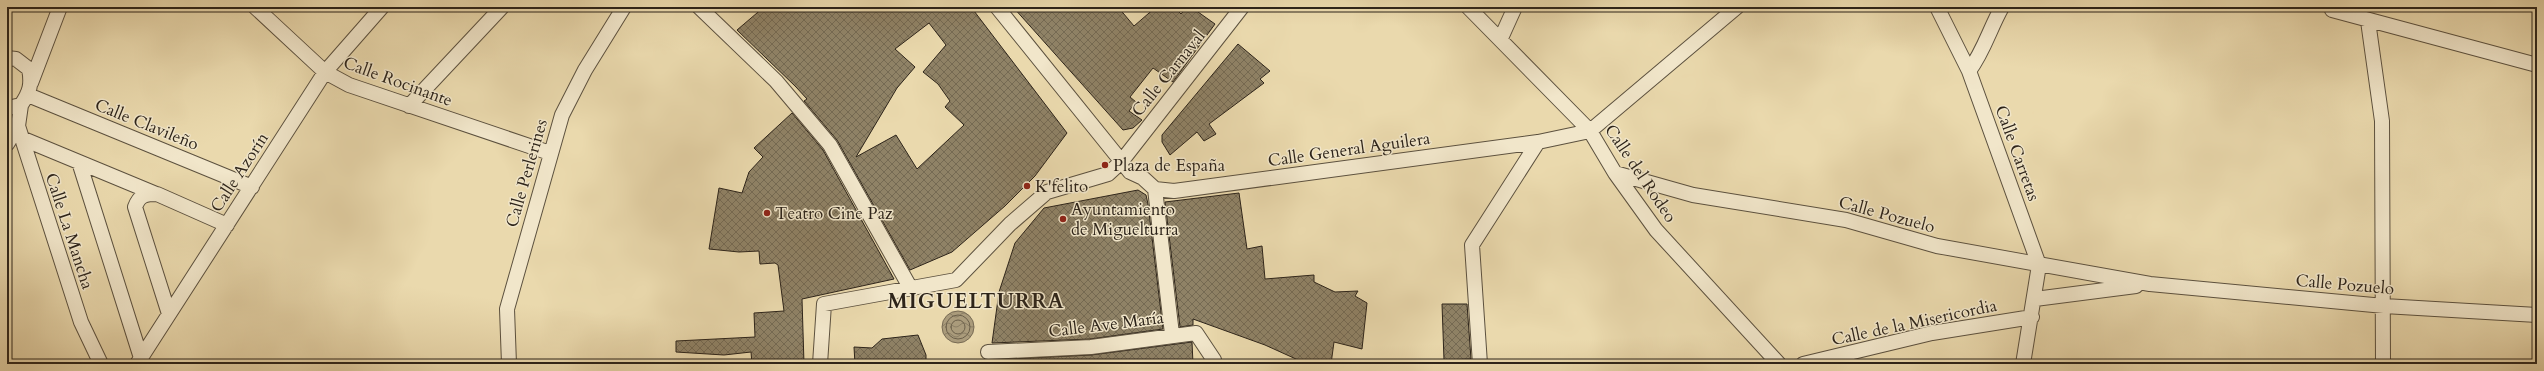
<svg xmlns="http://www.w3.org/2000/svg" width="2544" height="371" viewBox="0 0 2544 371" font-family="Cardo,serif">
  <defs>
    <pattern id="water-waves" width="16" height="10" patternUnits="userSpaceOnUse"><rect width="16" height="10" fill="#aa9b7b"/><path d="M0 5q4-4 8 0t8 0" fill="none" stroke="#8b7e64"/></pattern>
    <pattern id="building-cross-hatch" width="8" height="8" patternUnits="userSpaceOnUse"><rect width="8" height="8" fill="#8f8266"/><path d="M0 0l8 8M0 8l8-8" fill="none" stroke="#756a53"/></pattern>
  </defs>
  <rect width="100%" height="100%" fill="#ead9ad"/>
  <filter id="stains"><feTurbulence type="fractalNoise" baseFrequency=".005" numOctaves="4"/><feColorMatrix values="0 0 0 0 .2 0 0 0 0 .09 0 0 0 0 .02 0 0 0 .5 -.17"/></filter>
  <radialGradient id="worn" r=".72"><stop offset=".6" stop-color="#630" stop-opacity="0"/><stop offset="1" stop-color="#630" stop-opacity=".3"/></radialGradient>
  <!-- water -->
  <path fill="url(#water-waves)" stroke="#786b54" d="M942 327a16 16 0 1 1 32 0a16 16 0 1 1-32 0Z"/>
  <g fill="none" stroke-linecap="round" stroke-linejoin="round">
    <!-- shore -->
    <path stroke="#6c604a" stroke-width="1" d="M946 327a12 12 0 1 1 24 0a12 12 0 1 1-24 0Z
      M951 327a7 7 0 1 1 14 0a7 7 0 1 1-14 0Z"/>
  </g>
  <!-- building -->
  <path fill="url(#building-cross-hatch)" stroke="#2d241a" fill-rule="evenodd" d="M764,7H971L1067,133L1035,176L1005,206L952,252L910,270L837,140L804,101L807,99L796,87L737,30ZM929,23L946,45L923,72L938,84L950,101L945,107L964,125L917,169L896,135L856,157L897,88L915,67L895,49Z
    M1013,7H1118L1134,26L1156,7H1174L1181,14L1187,7H1191L1215,24L1173,82L1153,68L1130,97L1136,102L1129,111L1142,120L1133,128L1123,130Z
    M1238,44L1270,71L1260,79L1264,83L1209,124L1216,134L1204,141L1197,132L1170,155L1162,142V135Z
    M792,113L823,150L894,279L802,299L804,364H752L751,352L724,355L676,352V341L755,337L754,313L784,311L778,265L775,263L760,264L759,251L739,252L709,249L719,188L742,193L749,172L763,157L754,148Z
    M1138,190L1146,195L1148,204L1163,329L1090,339L992,343L999,292L1015,243L1044,208Z
    M1239,193L1247,249L1262,246L1265,279L1314,275V282L1335,292L1358,291L1355,296L1367,303L1362,349L1334,342L1331,364H1307L1265,345L1193,319V325L1180,327L1165,202Z
    M1442,304H1467L1471,359L1444,360Z
    M918,335L926,355V364H855L854,347L872,348L882,339Z
    M1192,342L1193,364H989V360L1091,355Z"/>
  <g fill="none" stroke-linecap="round" stroke-linejoin="round">
    <defs>
      <path id="street" d="M255,7L325,72L349,85L550,153
        M699,7L776,81L830,145L911,289
        M997,7L1130,172L1143,178L1155,189L1174,191L1538,142L1590,131L1737,7
        M1468,7L1590,131L1615,173L1656,230L1779,364
        M1937,7L1969,71L2039,265L2023,364
        M2333,7L2332,10L2537,65
        M2368,21L2382,121L2383,364
        M1501,38L1515,7
        M7,58L16,59L29,69C32,84 30,92 21,105L7,108
        M1969,71C1984,51 1990,28 2002,7
        M31,83L60,7
        M28,95L252,187
        M21,105L18,126L81,322L101,364
        M409,106L502,7
        M21,138L156,194
        M7,144L18,126
        M79,162L141,358
        M1615,173L1693,195L1846,220L1937,246L2150,284L2384,306L2537,315
        M1155,189L1172,334
        M2035,299L2136,286
        M169,314L135,207C139,196 144,194 157,194L227,225
        M988,352L1091,347L1196,333L1214,360L1215,364
        M137,364L325,72L382,7
        M509,364L507,309L562,115L585,70L624,7
        M820,364L824,304L956,280L1010,224L1047,192L1108,174L1121,162L1242,7
        M1480,364L1472,245L1538,142
        M1803,364L1932,333L2032,317"/>
    </defs>
    <!-- street casing -->
    <use href="#street" stroke="#5c513f" stroke-width="16"/>
    <!-- street -->
    <use href="#street" stroke="#f1e6ca" stroke-width="14"/>
  </g>
  <!-- markers -->
  <g fill="#8f2418" stroke="#f1e6ca" stroke-width="1.5">
    <circle cx="1105" cy="165" r="4"/>
    <circle cx="1027" cy="186" r="4"/>
    <circle cx="767" cy="213" r="4"/>
    <circle cx="1063" cy="219" r="4"/>
  </g>
  <g text-anchor="middle" stroke-width="3" stroke-linejoin="round" paint-order="stroke">
    <!-- street labels -->
    <g font-size="17" fill="#2d241a" stroke="#f1e6ca">
      <text transform="translate(1168 73) rotate(-51)" y="6">Calle Carnaval</text>
      <text transform="translate(398 81) rotate(20)" y="6">Calle Rocinante</text>
      <text transform="translate(147 124) rotate(22)" y="6">Calle Clavileño</text>
      <text transform="translate(1349 149) rotate(-8)" y="6">Calle General Aguilera</text>
      <text transform="translate(2018 153) rotate(70)" y="6">Calle Carretas</text>
      <text transform="translate(239 172) rotate(-57)" y="6">Calle Azorín</text>
      <text transform="translate(526 173) rotate(-74)" y="6">Calle Perlerines</text>
      <text transform="translate(1641 173) rotate(56)" y="6">Calle del Rodeo</text>
      <text transform="translate(1887 214) rotate(15)" y="6">Calle Pozuelo</text>
      <text transform="translate(70 231) rotate(72)" y="6">Calle La Mancha</text>
      <text transform="translate(2345 284) rotate(5)" y="6">Calle Pozuelo</text>
      <text transform="translate(1914 322) rotate(-12)" y="6">Calle de la Misericordia</text>
      <text transform="translate(1106 324) rotate(-7)" y="6">Calle Ave María</text>
    </g>
    <!-- poi labels -->
    <g font-size="17" fill="#2d241a" stroke="#f1e6ca" text-anchor="start">
      <text x="1113" y="171">Plaza de España</text>
      <text x="1035" y="192">K'felito</text>
      <text x="1071" y="215">Ayuntamiento<tspan x="1071" dy="20">de Miguelturra</tspan></text>
      <text x="775" y="219">Teatro Cine Paz</text>
    </g>
    <!-- district labels -->
    <g font-size="21" font-weight="bold" letter-spacing="1" fill="#2d241a" stroke="#f1e6ca">
      <text x="976" y="308">MIGUELTURRA</text>
    </g>
  </g>
  <!-- margin -->
  <rect width="2544" height="371" fill="none" stroke="#ead9ad" stroke-width="24"/>
  <rect x="8" y="8" width="2528" height="355" fill="none" stroke="#2d241a" stroke-width="2"/>
  <rect x="12" y="12" width="2520" height="347" fill="none" stroke="#2d241a"/>
  <rect width="100%" height="100%" filter="url(#stains)"/>
  <rect width="100%" height="100%" fill="url(#worn)"/>
</svg>
